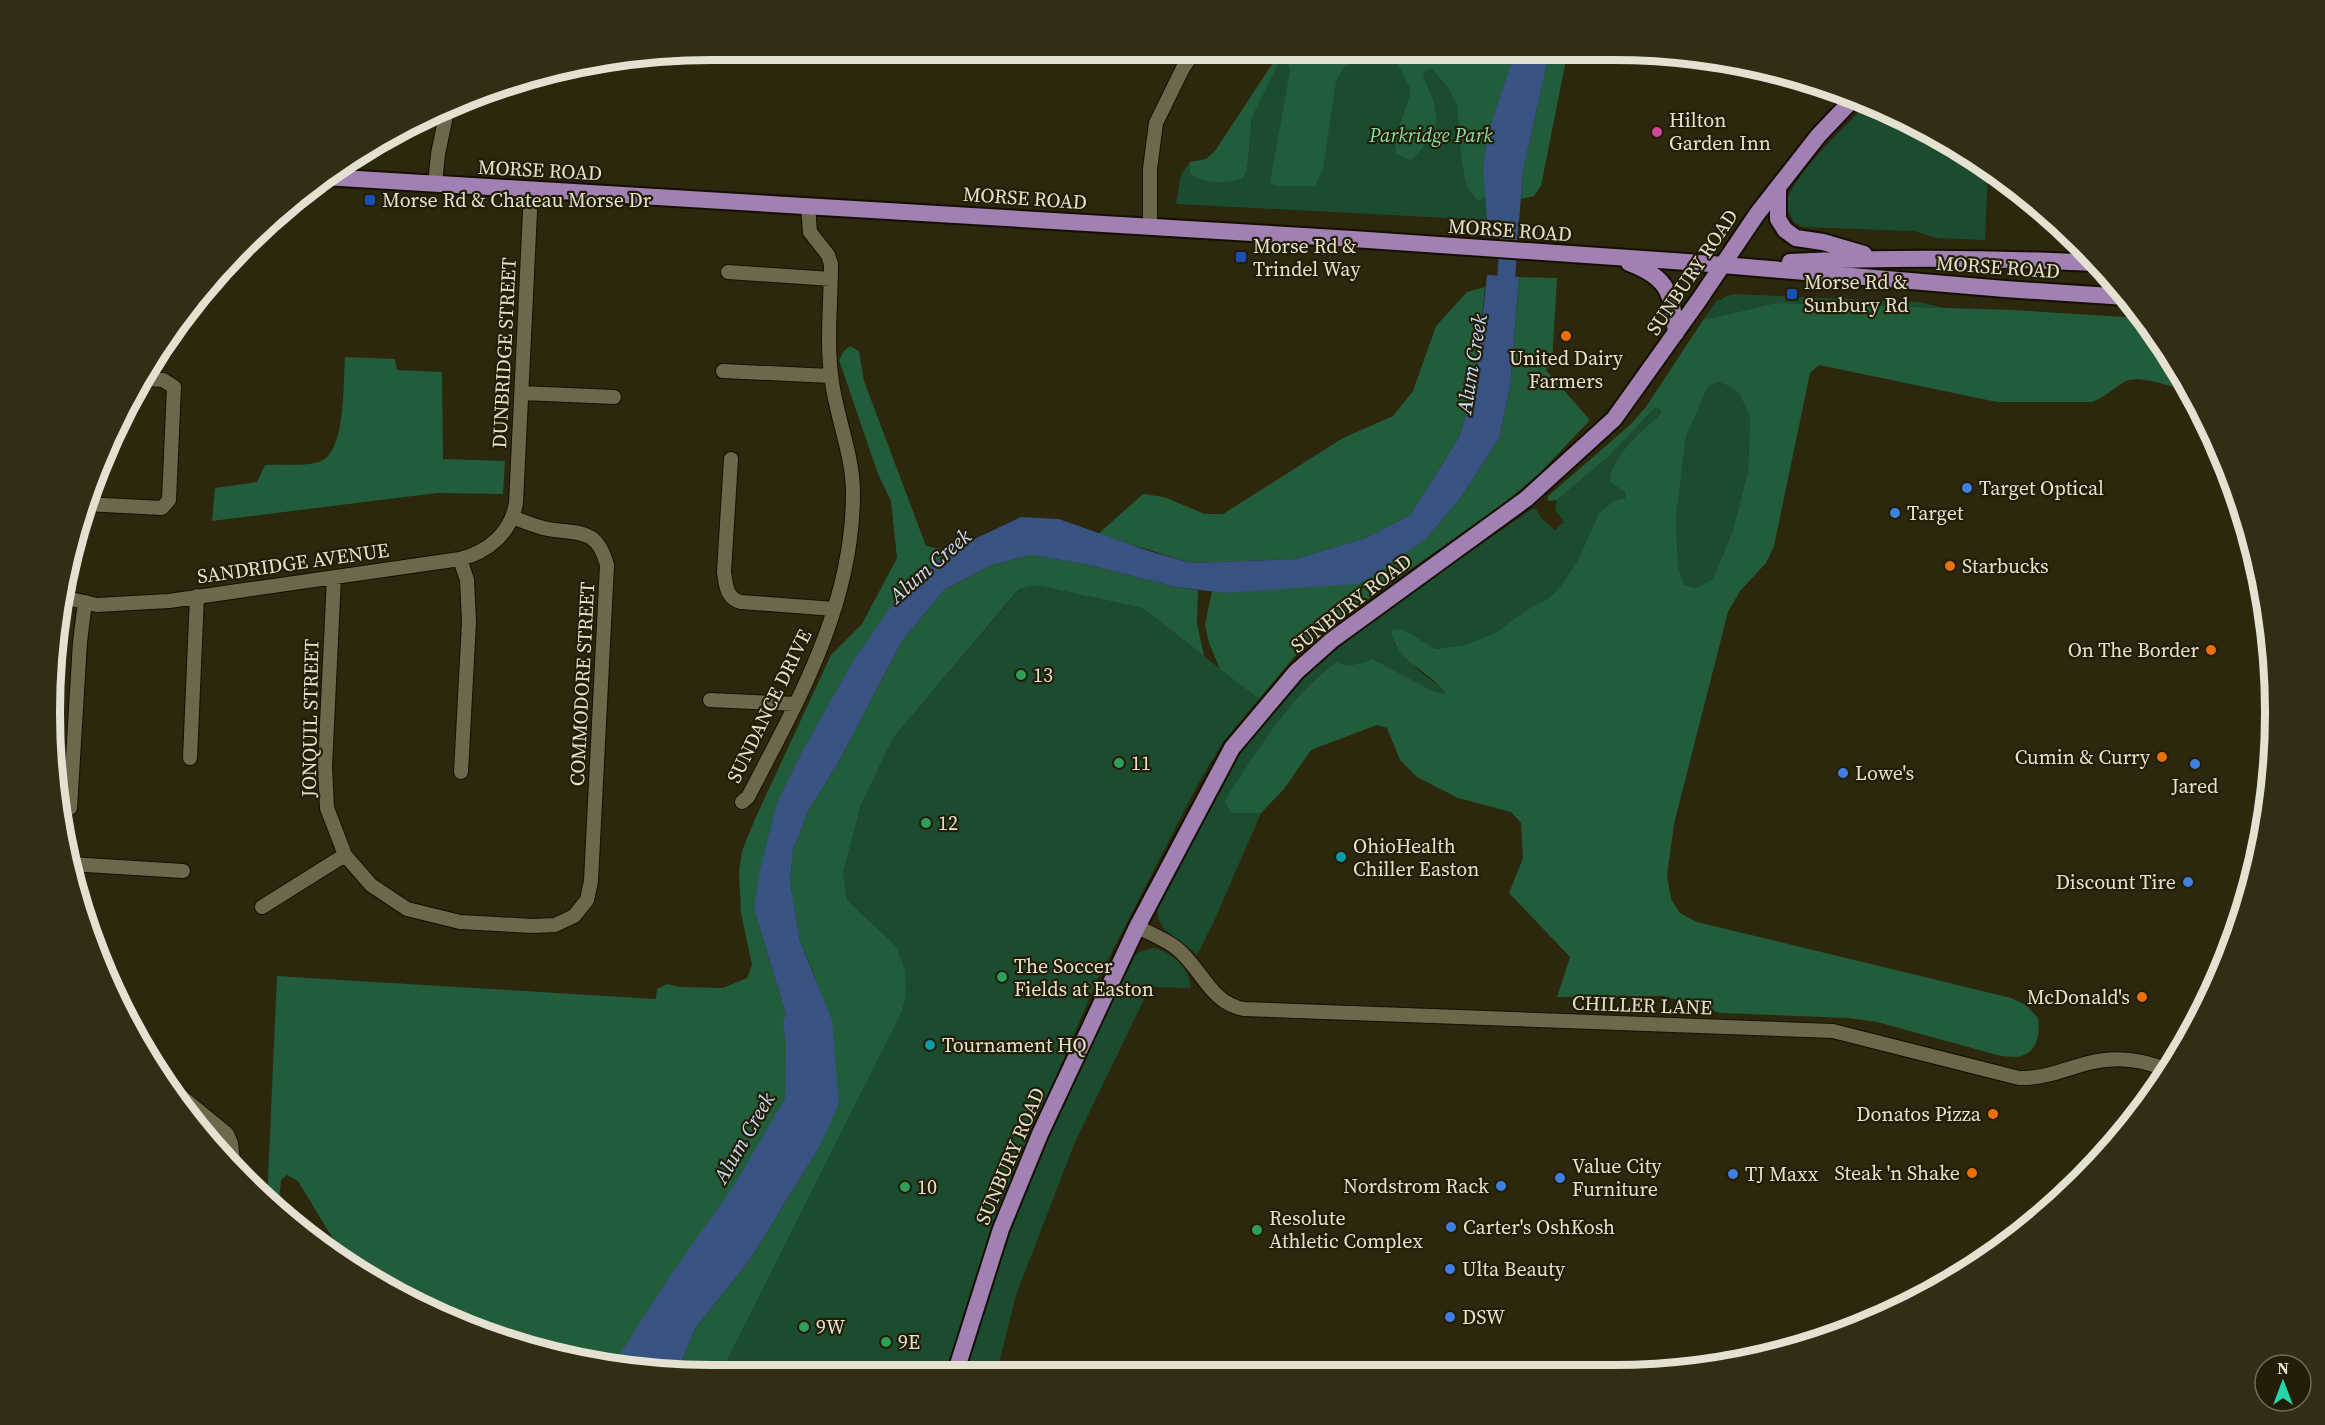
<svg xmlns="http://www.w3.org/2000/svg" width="2325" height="1425" viewBox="0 0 2325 1425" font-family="'Source Serif 4',serif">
  <rect width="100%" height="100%" fill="#2c270d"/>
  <!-- green -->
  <path fill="#1c4c30" d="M1296,55H1530L1506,183L1487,220L1176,204L1181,175L1190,162V173L1247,171L1252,117L1259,100L1278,64Z
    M1869,102L1988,170L1985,240L1936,238L1914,231L1802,227L1794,222L1789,213H1783C1787,179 1844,128 1869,102Z
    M1734,294L1919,302L1944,308L1776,303L1703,320L1718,299L1721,300L1726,296Z
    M1716,382L1729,386L1739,393L1750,417L1748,471L1733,530L1713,579L1696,588L1684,585L1678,566L1676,517L1686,437L1708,386Z
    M1659,406L1661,412L1617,459L1625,498L1599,513L1577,562L1559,588L1548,599L1530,608L1495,633L1464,645L1436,649L1402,629L1393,642L1418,670L1440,687L1447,695L1434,693L1374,659C1362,663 1348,668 1337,662C1291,694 1260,747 1229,793L1232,813H1261L1215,919L1197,955C1180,938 1153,932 1158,904L1215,790L1235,757L1306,668L1316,666L1388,609L1532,509H1536L1541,518L1555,530L1564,522L1555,510L1557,500L1610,455L1654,409Z
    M1029,578L1041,586L1142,608L1259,699L1223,742L1199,782L1096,983L990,1231L948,1371L722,1370L902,1012L906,996L896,946L847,900L843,873L861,805L893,738Z
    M1154,948C1172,952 1191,969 1190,988L1150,987L1075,1142L1016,1295L997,1371H963L1013,1209L1130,960L1139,952Z"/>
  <!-- forest -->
  <path fill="#215d3a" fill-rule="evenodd" d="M1278,55H1363L1344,67L1336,81L1323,169L1315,186H1275L1270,183L1290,71L1289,65L1283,62L1278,64L1252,117L1247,171L1242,179C1225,183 1204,185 1190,173V162L1206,159L1215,151Z
    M1393,55H1514L1487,136L1483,170L1485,197L1478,201L1467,187L1462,163L1457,105L1448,87L1432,69L1425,70L1423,77C1442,115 1442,129 1411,160L1396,154V136L1409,98L1410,88Z
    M1549,55H1567L1541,186L1534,196L1521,199L1523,171Z
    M1519,277L1557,278L1552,363L1546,370L1590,420L1538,475L1503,504L1333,624L1295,656L1259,699L1220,669L1209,643L1205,625L1212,591L1225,593L1288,588L1427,538L1462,496L1499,438L1510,388Z
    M1485,287L1475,389L1458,439L1410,515L1366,538L1295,559L1191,563L1098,534L1143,494L1164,497L1205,514H1223L1343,438L1393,416L1413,391L1436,326L1467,292Z
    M1776,303L2014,310L2142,318L2186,381L2192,393C2175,388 2138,373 2124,382C2113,389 2105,397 2092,402H1997L1819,365L1810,373L1774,546L1766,563L1740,591L1728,612L1674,824L1667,876L1671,899L1680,913L1697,922L2011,998L2026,1005L2038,1018C2040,1032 2038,1052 2021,1056C2015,1058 2007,1056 2001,1056L1877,1022L1848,1018L1720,1013L1664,996L1557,997L1570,957L1509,893L1523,858L1521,823L1511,812L1458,798L1417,777L1400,760L1387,728L1377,725L1311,750L1284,789L1261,813H1232L1225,803L1229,793C1260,747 1291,694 1337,662C1348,668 1362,663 1373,659L1434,692L1446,694C1431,671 1395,662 1391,630L1402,629L1436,649L1464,645L1495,633L1530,608L1548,599L1559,588L1577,562L1599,513L1614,501L1625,498L1624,491L1610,482C1610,456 1643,431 1661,413L1659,407L1654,409L1610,455L1557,500L1548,501V496L1630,425L1646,407L1703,320ZM1717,382L1729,386L1739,393L1750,417L1748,471L1733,530L1713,579L1696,588L1684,585L1678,566L1676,517L1686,437L1708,386Z
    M850,346L859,351L864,381L926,546L949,551L897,598L754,909L795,1044L794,1101L743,1188L672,1289L664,1318L630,1370L459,1325L358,1267L335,1242L298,1181L287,1175L281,1180L278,1212L267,1201L277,976L656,999L657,989L667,984L679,987L723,988L747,978L752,965L741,913L739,872L742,851L755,819L831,655L862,624L897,558L891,501L878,474L839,360L844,351Z
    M345,357L395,359L397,370L442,372L443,459L505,461L503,494L437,493L212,521L215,488L257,482L265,465C279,464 308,467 321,461C346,451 343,382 345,357Z
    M1031,555L1085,564L1176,587L1198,590L1197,623L1204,656L1142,608L1036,585L1019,589L893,738L861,805L843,873L847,900L896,946L905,971L906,996L902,1012L722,1370H678L696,1327L749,1261L820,1146L815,977L800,941L790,881L793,850L809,809L837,765L902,641L944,590L992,565Z"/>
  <!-- water -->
  <path fill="#385282" d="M1514,55H1549L1523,171L1519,221L1487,220L1483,170L1487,136Z
    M1487,275L1519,277L1510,388L1499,438L1462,496L1427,538L1381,571L1358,584L1225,593L1176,587L1085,564L1031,555L992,565L944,590L902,641L837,765L809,809L793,850L790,881L800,941L832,1020L839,1103L820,1146L749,1261L696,1327L678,1370H630L663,1318L672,1289L743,1188L794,1101L795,1044L754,909L760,870L777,803L803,750L855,658L897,598L949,551L1021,517L1059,519L1149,551L1191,563L1295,559L1366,538L1410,515L1458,439L1475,389Z"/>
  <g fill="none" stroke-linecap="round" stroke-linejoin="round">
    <!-- river -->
    <path stroke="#385282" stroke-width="18" d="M1505,300L1511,199
      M621,1369L672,1289L743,1188L794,1101L795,1044L792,1023"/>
    <defs>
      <path id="minor" d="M435,184L438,154L448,106
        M1150,227V169L1156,123L1183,68L1192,55
        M728,272L831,279
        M723,371L831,376
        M522,393L614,397
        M731,459L724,572C726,585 726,598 741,602L834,609
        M84,504L162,508L169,500L174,387L163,380L144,379
        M460,559L467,580L469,622L461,772
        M334,577L325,766L327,808L345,855L371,885L407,909L460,922L533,926L555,925L574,916L587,900L591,881L607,565C597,528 580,534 548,529C536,527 523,521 512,517
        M62,597L97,605L169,601L460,559C488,552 511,533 516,503L531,191
        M710,700L796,704
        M190,758L197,596
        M742,802L748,797C799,699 854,604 853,490C852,453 837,418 832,382C826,343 831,303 831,264L828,255L810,232L808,206
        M70,808L80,642L85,602
        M70,864L183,871
        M262,907L345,855
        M1137,927C1150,933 1164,939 1175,947C1201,966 1209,1003 1244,1009L1833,1031L2019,1078C2044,1079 2065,1069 2088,1063C2115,1056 2142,1059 2167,1070
        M160,1079L227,1134L231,1143L234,1169"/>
      <path id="major" d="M324,177L1353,239L1687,262L2005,289L2126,297
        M1778,187V219L1785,230L1796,238L1823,242L1864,254
        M1790,262C1893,257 1995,258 2098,263
        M1629,263C1669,278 1671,292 1676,333
        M2271,774L2274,747
        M956,1371L1001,1229L1040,1134L1137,927L1232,748L1296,672L1332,640L1526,499L1614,419L1699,300L1757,214L1818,136L1855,97"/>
    </defs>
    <!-- minor casing -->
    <use href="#minor" stroke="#150f00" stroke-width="16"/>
    <!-- major casing -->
    <use href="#major" stroke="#150f00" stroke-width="20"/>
    <!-- minor -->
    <use href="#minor" stroke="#6d684c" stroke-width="14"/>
    <!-- major -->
    <use href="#major" stroke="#a180b3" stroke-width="16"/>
  </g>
  <!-- markers -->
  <circle fill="#d1479c" stroke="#221d04" stroke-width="2" cx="1657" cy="132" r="6"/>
  <g fill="#1a4fb4" stroke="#221d04" stroke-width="2">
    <rect x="364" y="194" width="12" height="12" rx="3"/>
    <rect x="1235" y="251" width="12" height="12" rx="3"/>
    <rect x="1786" y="288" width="12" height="12" rx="3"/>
  </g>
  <g fill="#e8710a" stroke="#221d04" stroke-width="2">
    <circle cx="1566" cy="336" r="6"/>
    <circle cx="1950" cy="566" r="6"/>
    <circle cx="2211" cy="650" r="6"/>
    <circle cx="2162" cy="757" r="6"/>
    <circle cx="2142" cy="997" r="6"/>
    <circle cx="1993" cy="1114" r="6"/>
    <circle cx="1972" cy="1173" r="6"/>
  </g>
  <g fill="#3f7fe0" stroke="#221d04" stroke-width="2">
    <circle cx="1967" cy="488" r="6"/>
    <circle cx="1895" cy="513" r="6"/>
    <circle cx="2195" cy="764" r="6"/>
    <circle cx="1843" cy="773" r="6"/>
    <circle cx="2188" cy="882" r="6"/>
    <circle cx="1733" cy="1174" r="6"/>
    <circle cx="1560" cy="1178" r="6"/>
    <circle cx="1501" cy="1186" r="6"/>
    <circle cx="1451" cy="1227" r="6"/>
    <circle cx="1450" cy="1269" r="6"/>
    <circle cx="1450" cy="1317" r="6"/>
  </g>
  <g fill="#2e9e5b" stroke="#221d04" stroke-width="2">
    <circle cx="1021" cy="675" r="6"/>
    <circle cx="1119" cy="763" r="6"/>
    <circle cx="926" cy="823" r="6"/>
    <circle cx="1002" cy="977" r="6"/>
    <circle cx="905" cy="1187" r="6"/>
    <circle cx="1257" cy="1230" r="6"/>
    <circle cx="804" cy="1327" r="6"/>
    <circle cx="886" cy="1342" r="6"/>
  </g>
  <g fill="#0f9aa8" stroke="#221d04" stroke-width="2">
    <circle cx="1341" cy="857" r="6"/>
    <circle cx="930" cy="1045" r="6"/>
  </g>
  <g text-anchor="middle" stroke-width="4.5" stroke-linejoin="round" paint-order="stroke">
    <!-- poi labels -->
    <g font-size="20" fill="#e4e1d1" stroke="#221d04" text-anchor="start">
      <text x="1669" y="127">Hilton<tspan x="1669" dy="23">Garden Inn</tspan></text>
      <text x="382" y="207">Morse Rd &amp; Chateau Morse Dr</text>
      <text x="1253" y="253">Morse Rd &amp;<tspan x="1253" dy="23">Trindel Way</tspan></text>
      <text x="1804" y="289">Morse Rd &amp;<tspan x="1804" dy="23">Sunbury Rd</tspan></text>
      <text x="1566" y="365" text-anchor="middle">United Dairy<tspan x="1566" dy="23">Farmers</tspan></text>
      <text x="1979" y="495">Target Optical</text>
      <text x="1907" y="520">Target</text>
      <text x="1962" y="573">Starbucks</text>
      <text x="2199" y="657" text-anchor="end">On The Border</text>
      <text x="1033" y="682">13</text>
      <text x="2150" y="764" text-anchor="end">Cumin &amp; Curry</text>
      <text x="1131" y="770">11</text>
      <text x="1855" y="780">Lowe's</text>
      <text x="2195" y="793" text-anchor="middle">Jared</text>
      <text x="938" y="830">12</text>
      <text x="1353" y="853">OhioHealth<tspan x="1353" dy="23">Chiller Easton</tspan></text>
      <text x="2176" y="889" text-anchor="end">Discount Tire</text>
      <text x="1014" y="973">The Soccer<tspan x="1014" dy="23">Fields at Easton</tspan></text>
      <text x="2130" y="1004" text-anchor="end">McDonald's</text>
      <text x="942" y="1052">Tournament HQ</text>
      <text x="1981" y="1121" text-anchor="end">Donatos Pizza</text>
      <text x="1572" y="1173">Value City<tspan x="1572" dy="23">Furniture</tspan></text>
      <text x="1960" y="1180" text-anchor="end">Steak 'n Shake</text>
      <text x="1745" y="1181">TJ Maxx</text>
      <text x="1489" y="1193" text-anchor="end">Nordstrom Rack</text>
      <text x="917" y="1194">10</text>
      <text x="1269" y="1225">Resolute<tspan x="1269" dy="23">Athletic Complex</tspan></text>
      <text x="1463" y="1234">Carter's OshKosh</text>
      <text x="1462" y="1276">Ulta Beauty</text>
      <text x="1462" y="1324">DSW</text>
      <text x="816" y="1334">9W</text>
      <text x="898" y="1349">9E</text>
    </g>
    <!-- park labels -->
    <g font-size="20" font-style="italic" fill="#87dda5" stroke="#221d04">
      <text x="1431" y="142">Parkridge Park</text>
    </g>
    <!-- street labels -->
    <g font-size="20" fill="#e4e1d1" stroke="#221d04">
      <text transform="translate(540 170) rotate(3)" y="7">MORSE ROAD</text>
      <text transform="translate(1025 198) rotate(4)" y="7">MORSE ROAD</text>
      <text transform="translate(1510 230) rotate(4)" y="7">MORSE ROAD</text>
      <text transform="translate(1998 267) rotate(4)" y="7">MORSE ROAD</text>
      <text transform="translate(1692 272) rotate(-56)" y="7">SUNBURY ROAD</text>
      <text transform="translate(504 353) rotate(-87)" y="7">DUNBRIDGE STREET</text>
      <text transform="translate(293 563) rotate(-8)" y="7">SANDRIDGE AVENUE</text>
      <text transform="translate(1351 603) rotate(-38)" y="7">SUNBURY ROAD</text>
      <text transform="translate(582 684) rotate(-87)" y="7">COMMODORE STREET</text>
      <text transform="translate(769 706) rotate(-64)" y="7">SUNDANCE DRIVE</text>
      <text transform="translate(310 718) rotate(-89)" y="7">JONQUIL STREET</text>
      <text transform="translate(1642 1005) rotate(2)" y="7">CHILLER LANE</text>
      <text transform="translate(1010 1156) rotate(-67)" y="7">SUNBURY ROAD</text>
    </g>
    <!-- water labels -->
    <g font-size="21" font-style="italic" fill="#cadcfa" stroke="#221d04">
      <text transform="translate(1472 364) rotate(-81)" y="7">Alum Creek</text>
      <text transform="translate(930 566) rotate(-41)" y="7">Alum Creek</text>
      <text transform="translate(744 1138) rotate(-60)" y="7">Alum Creek</text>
    </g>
  </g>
  <!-- crop -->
  <path d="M0 0H2325V1425H0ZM712 60H1613A652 652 0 0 1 2265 712V713A652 652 0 0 1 1613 1365H712A652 652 0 0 1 60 713V712A652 652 0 0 1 712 60Z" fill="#322d14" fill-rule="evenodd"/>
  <path fill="none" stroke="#e4e1d1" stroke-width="8" d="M712 60H1613A652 652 0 0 1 2265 712V713A652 652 0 0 1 1613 1365H712A652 652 0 0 1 60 713V712A652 652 0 0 1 712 60Z"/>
  <!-- north arrow -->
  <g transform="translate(2283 1383)"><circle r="28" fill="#221d04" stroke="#706b56" stroke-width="1.5"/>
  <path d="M0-4.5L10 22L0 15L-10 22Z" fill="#27d5ad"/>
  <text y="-9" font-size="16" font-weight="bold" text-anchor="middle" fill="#e4e1d1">N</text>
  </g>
</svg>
